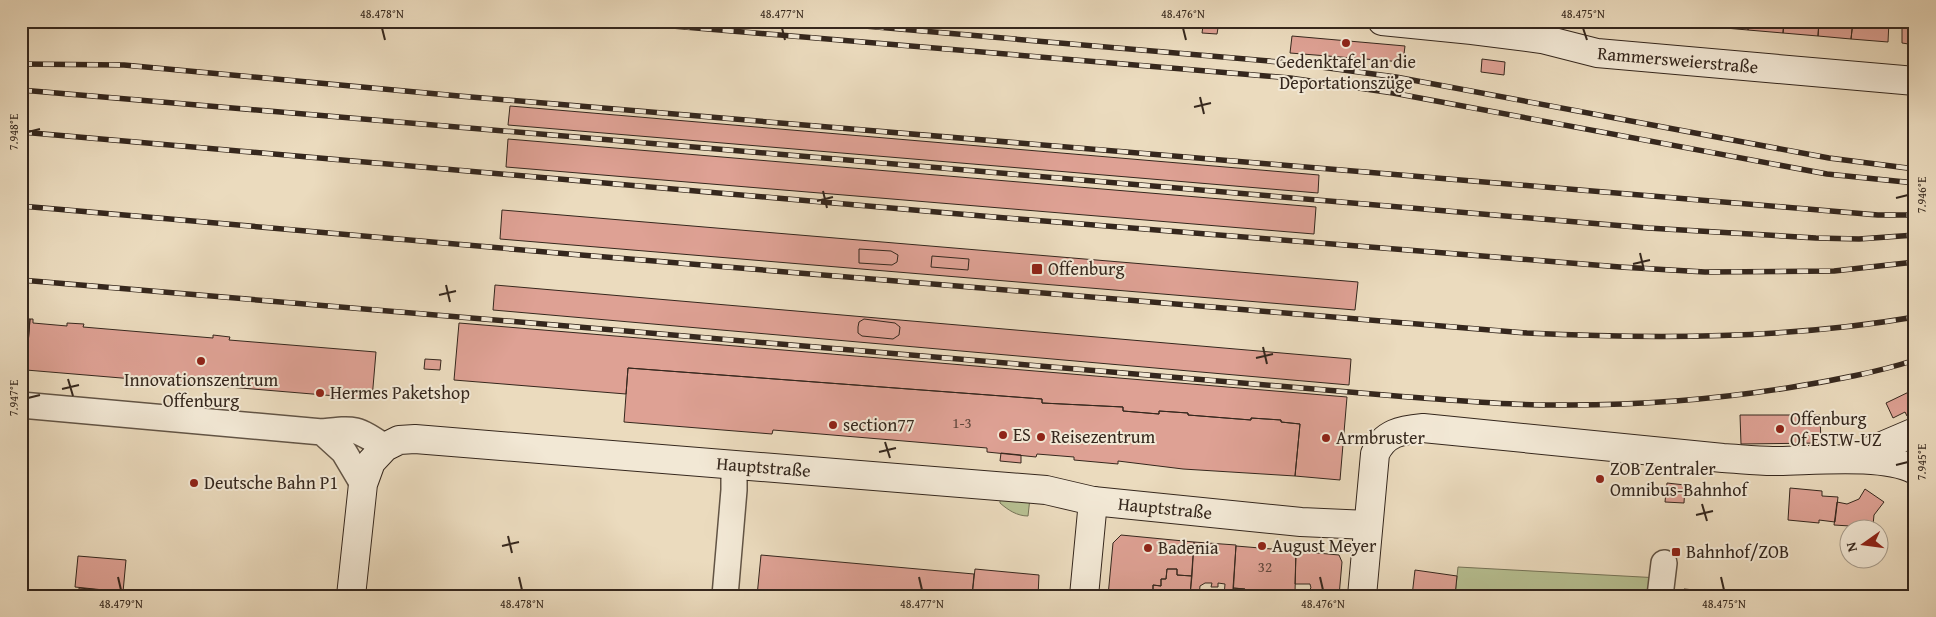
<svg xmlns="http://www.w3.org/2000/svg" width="1936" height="617" viewBox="0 0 1936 617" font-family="'Gentium Book Plus',serif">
  <rect width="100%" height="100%" fill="#ebdbbe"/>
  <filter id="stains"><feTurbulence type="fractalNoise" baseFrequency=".004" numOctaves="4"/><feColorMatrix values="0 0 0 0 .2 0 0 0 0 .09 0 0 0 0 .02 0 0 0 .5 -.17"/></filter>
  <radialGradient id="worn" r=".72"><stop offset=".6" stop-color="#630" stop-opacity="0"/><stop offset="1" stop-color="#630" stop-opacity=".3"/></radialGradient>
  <!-- green -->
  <path fill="#b7c092" stroke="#767458" d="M1000,498H1030L1028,516C1017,516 1008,510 1000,503Z
    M1458,567L1660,578L1658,596H1455Z"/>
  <!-- building -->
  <path fill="#dea194" stroke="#35271d" d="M1659,21H1691V25L1658,23Z
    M1691,21H1749L1748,30L1691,25Z
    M1749,21H1784L1783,33L1748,30Z
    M1784,21H1819L1818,36L1783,33Z
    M1819,21H1853L1851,39L1818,36Z
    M1853,21H1889L1888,42L1851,39Z
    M1902,21H1915V45L1902,43Z
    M1203,26L1218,28L1217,34L1202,33Z
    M1292,36L1405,46L1403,62L1290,53Z
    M1482,59L1505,62L1504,75L1481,72Z
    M510,106L1319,175L1318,193L508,125Z
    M508,139L1316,207L1314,234L506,167Z
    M502,210L1358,282L1355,310L500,239Z
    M859,249L891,251L898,255L897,262L892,265L859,263Z
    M932,256L969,259L968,270L931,267Z
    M495,285L1351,359L1349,385L493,310Z
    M21,318L30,319L26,370H21Z
    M30,319H33V323L67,326V323L84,324L83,327L213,338V335L230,337L229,340L376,352L372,399L26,370Z
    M864,319L895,323L900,327L899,335L893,339L862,336L858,333V327L859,322Z
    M459,323L1347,397L1340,480L1295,476L1300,424L1281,422V420L1251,418V420L1188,415V413L1159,411V414L1123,411V407L1042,403V399L628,368L626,394L454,380Z
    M425,359L441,360L440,370L424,369Z
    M628,368L1042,399V403L1123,407V411L1159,414V411L1188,413V415L1251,420V418L1281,420V422L1300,424L1295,476L1183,469L1118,461V464L1074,460V457L1037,454L1036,457L987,452V448L773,430L772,434L624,422Z
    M1915,389V412L1907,416L1905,412L1893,418L1886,403Z
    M1740,415H1820L1821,443L1741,444Z
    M1001,453L1021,455V463L1000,461Z
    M1667,483L1685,485L1684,503L1665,502Z
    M1790,488L1822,491V496L1838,497L1835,522L1819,520V523L1788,520Z
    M1865,489L1884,502L1874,515L1873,525L1868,530H1854L1850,526L1834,525L1837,502L1847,504L1859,499Z
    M1121,535L1194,542L1192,576L1177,575V569H1167L1166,579H1161V586L1153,585V596H1108L1113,543Z
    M1194,542L1236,545L1233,596H1224L1225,584L1218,583V587H1211L1212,583H1205L1200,586L1199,596H1190Z
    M1236,546L1296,551L1295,593L1268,591L1267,596H1260L1244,594L1245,589L1233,588Z
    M1296,551L1339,555L1342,562L1339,596H1307L1308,591L1311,588L1310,584H1295Z
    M761,555L974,574L972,596H757Z
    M78,556L126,560L123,592L75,587Z
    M975,569L1039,575L1038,596H972Z
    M1167,569H1177V575L1192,576L1190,595L1153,592V585L1161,586V579H1166Z
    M1415,570L1457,576L1455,596H1412Z
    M79,588L123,592V596H79Z
    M1233,588L1245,589L1244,594L1252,596H1233Z
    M1684,589L1749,595V596H1683Z"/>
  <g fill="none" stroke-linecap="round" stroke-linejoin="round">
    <defs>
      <path id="street" d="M21,405L322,432C356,428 356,428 385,447
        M322,432L344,452L363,484
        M725,596L734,490V465
        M1660,596L1664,563"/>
      <g id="secondary">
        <path id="s1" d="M1382,21L1472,30L1542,39L1597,53L1915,81"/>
        <path d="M1854,458L1915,432"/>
        <path id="s2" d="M351,596L363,484L371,462L385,447L399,440L415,439L1046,490L1093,501L1301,522L1368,525"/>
        <path d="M1084,596L1093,501"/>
        <path d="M1362,596L1375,454C1384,433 1401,430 1423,428L1723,458C1740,459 1756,461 1773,461C1811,461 1883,453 1915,470"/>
      </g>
    </defs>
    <!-- street casing -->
    <use href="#street" stroke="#625445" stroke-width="28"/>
    <!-- secondary casing -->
    <use href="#secondary" stroke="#35271d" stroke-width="30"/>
    <!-- street -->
    <use href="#street" stroke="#f2e8d5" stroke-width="25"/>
    <!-- secondary -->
    <use href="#secondary" stroke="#f2e8d5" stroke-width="28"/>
    <defs>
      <path id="rail" d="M613,21L1290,78L1393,93L1827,174L1915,183
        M807,21L1291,63L1396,77L1829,158L1915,169
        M21,64L124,65L459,96L1878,215H1915
        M21,90L1648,228L1816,238L1859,239L1915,235
        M21,132L994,217L1620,267L1705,272L1834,271L1915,262
        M21,206L569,254L1527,333C1657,339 1786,339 1915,317
        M21,280L1408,397C1456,400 1504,405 1552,405C1632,406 1713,400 1793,387C1834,380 1875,373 1915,360"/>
    </defs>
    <!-- rail casing -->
    <use href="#rail" stroke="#35271d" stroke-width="5.5"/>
    <!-- rail -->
    <use href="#rail" stroke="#f2e8d5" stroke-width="4" stroke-dasharray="11" stroke-linecap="butt"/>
  </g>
  <!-- ticks -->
  <path fill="none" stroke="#35271d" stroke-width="2" d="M382,28L385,40M782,28L785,40M1183,28L1186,40M1583,28L1587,40M1200,97L1204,114M1194,107L1211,103M28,132L40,129M823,191L827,208M1896,198L1908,195M817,201L833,197M1640,253L1644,270M1633,264L1650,260M446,285L450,302M439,295L456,291M1263,347L1267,364M1256,358L1273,354M68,379L73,396M62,389L79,385M28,398L40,395M885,442L890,458M879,452L896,448M1896,465L1908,462M1702,504L1707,521M1696,515L1713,511M508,536L512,553M502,546L519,542M118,577L121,590M519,577L522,590M919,577L922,590M1320,577L1323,590M1721,577L1724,590"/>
  <!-- markers -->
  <g fill="#8f2418" stroke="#f2e8d5" stroke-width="2">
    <circle cx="1346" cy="43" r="5"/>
    <rect x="1031" y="263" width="12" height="12" rx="2.5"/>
    <circle cx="201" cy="361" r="5"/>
    <circle cx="320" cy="393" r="5"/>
    <circle cx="833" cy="425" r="5"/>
    <circle cx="1780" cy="429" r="5"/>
    <circle cx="1003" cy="435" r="5"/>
    <circle cx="1041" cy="437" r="5"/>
    <circle cx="1326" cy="438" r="5"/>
    <circle cx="1600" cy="479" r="5"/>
    <circle cx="194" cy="483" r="5"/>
    <circle cx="1262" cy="546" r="5"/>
    <circle cx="1148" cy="548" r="5"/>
    <rect x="1671" y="547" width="10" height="10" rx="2.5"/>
  </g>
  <g text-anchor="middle" stroke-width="4" stroke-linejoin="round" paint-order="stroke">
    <!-- number labels -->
    <g font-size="15" fill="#5f463b">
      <text x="962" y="428">1-3</text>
      <text x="1265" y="572">32</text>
    </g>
    <!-- street labels -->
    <g font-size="18" fill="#35271d" stroke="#f2e8d5">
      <text dy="6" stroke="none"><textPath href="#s1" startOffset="299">Rammersweierstraße</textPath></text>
      <text dy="6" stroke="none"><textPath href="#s2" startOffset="538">Hauptstraße</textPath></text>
      <text dy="6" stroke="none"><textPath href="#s2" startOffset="942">Hauptstraße</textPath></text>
    </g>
    <!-- poi labels -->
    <g font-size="18" fill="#35271d" stroke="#f2e8d5" text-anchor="start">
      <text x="1346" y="68" text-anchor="middle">Gedenktafel an die<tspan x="1346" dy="21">Deportationszüge</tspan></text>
      <text x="1048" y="275">Offenburg</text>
      <text x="201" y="386" text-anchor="middle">Innovationszentrum<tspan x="201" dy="21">Offenburg</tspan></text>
      <text x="330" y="399">Hermes Paketshop</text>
      <text x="1790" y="425">Offenburg<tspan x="1790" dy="21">Of ESTW-UZ</tspan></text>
      <text x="843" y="431">section77</text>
      <text x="1013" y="441">ES</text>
      <text x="1051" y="443">Reisezentrum</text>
      <text x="1336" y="444">Armbruster</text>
      <text x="1610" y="475">ZOB Zentraler<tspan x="1610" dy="21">Omnibus-Bahnhof</tspan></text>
      <text x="204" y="489">Deutsche Bahn P1</text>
      <text x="1272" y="552">August Meyer</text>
      <text x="1158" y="554">Badenia</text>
      <text x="1686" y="558">Bahnhof/ZOB</text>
    </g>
  </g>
  <!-- margin -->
  <rect width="1936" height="617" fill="none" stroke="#ebdbbe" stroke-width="55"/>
  <!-- north arrow -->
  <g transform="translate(1864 544) rotate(256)"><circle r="24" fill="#f2e8d5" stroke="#a69b8b"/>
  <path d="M0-4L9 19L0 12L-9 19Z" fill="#8f2418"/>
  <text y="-8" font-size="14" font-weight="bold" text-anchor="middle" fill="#35271d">N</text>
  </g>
  <rect x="28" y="28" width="1880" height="562" fill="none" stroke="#35271d" stroke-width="2"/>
  <g font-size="12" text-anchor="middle" fill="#35271d">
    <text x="382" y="18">48.478°N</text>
    <text x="782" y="18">48.477°N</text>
    <text x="1183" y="18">48.476°N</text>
    <text x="1583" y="18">48.475°N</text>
    <text transform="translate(14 132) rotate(-90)" y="4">7.948°E</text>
    <text transform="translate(1922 195) rotate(-90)" y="4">7.946°E</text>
    <text transform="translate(14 398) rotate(-90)" y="4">7.947°E</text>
    <text transform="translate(1922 462) rotate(-90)" y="4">7.945°E</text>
    <text x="121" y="608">48.479°N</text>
    <text x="522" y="608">48.478°N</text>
    <text x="922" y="608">48.477°N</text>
    <text x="1323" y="608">48.476°N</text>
    <text x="1724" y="608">48.475°N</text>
  </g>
  <rect width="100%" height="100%" filter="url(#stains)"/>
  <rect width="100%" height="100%" fill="url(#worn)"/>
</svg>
